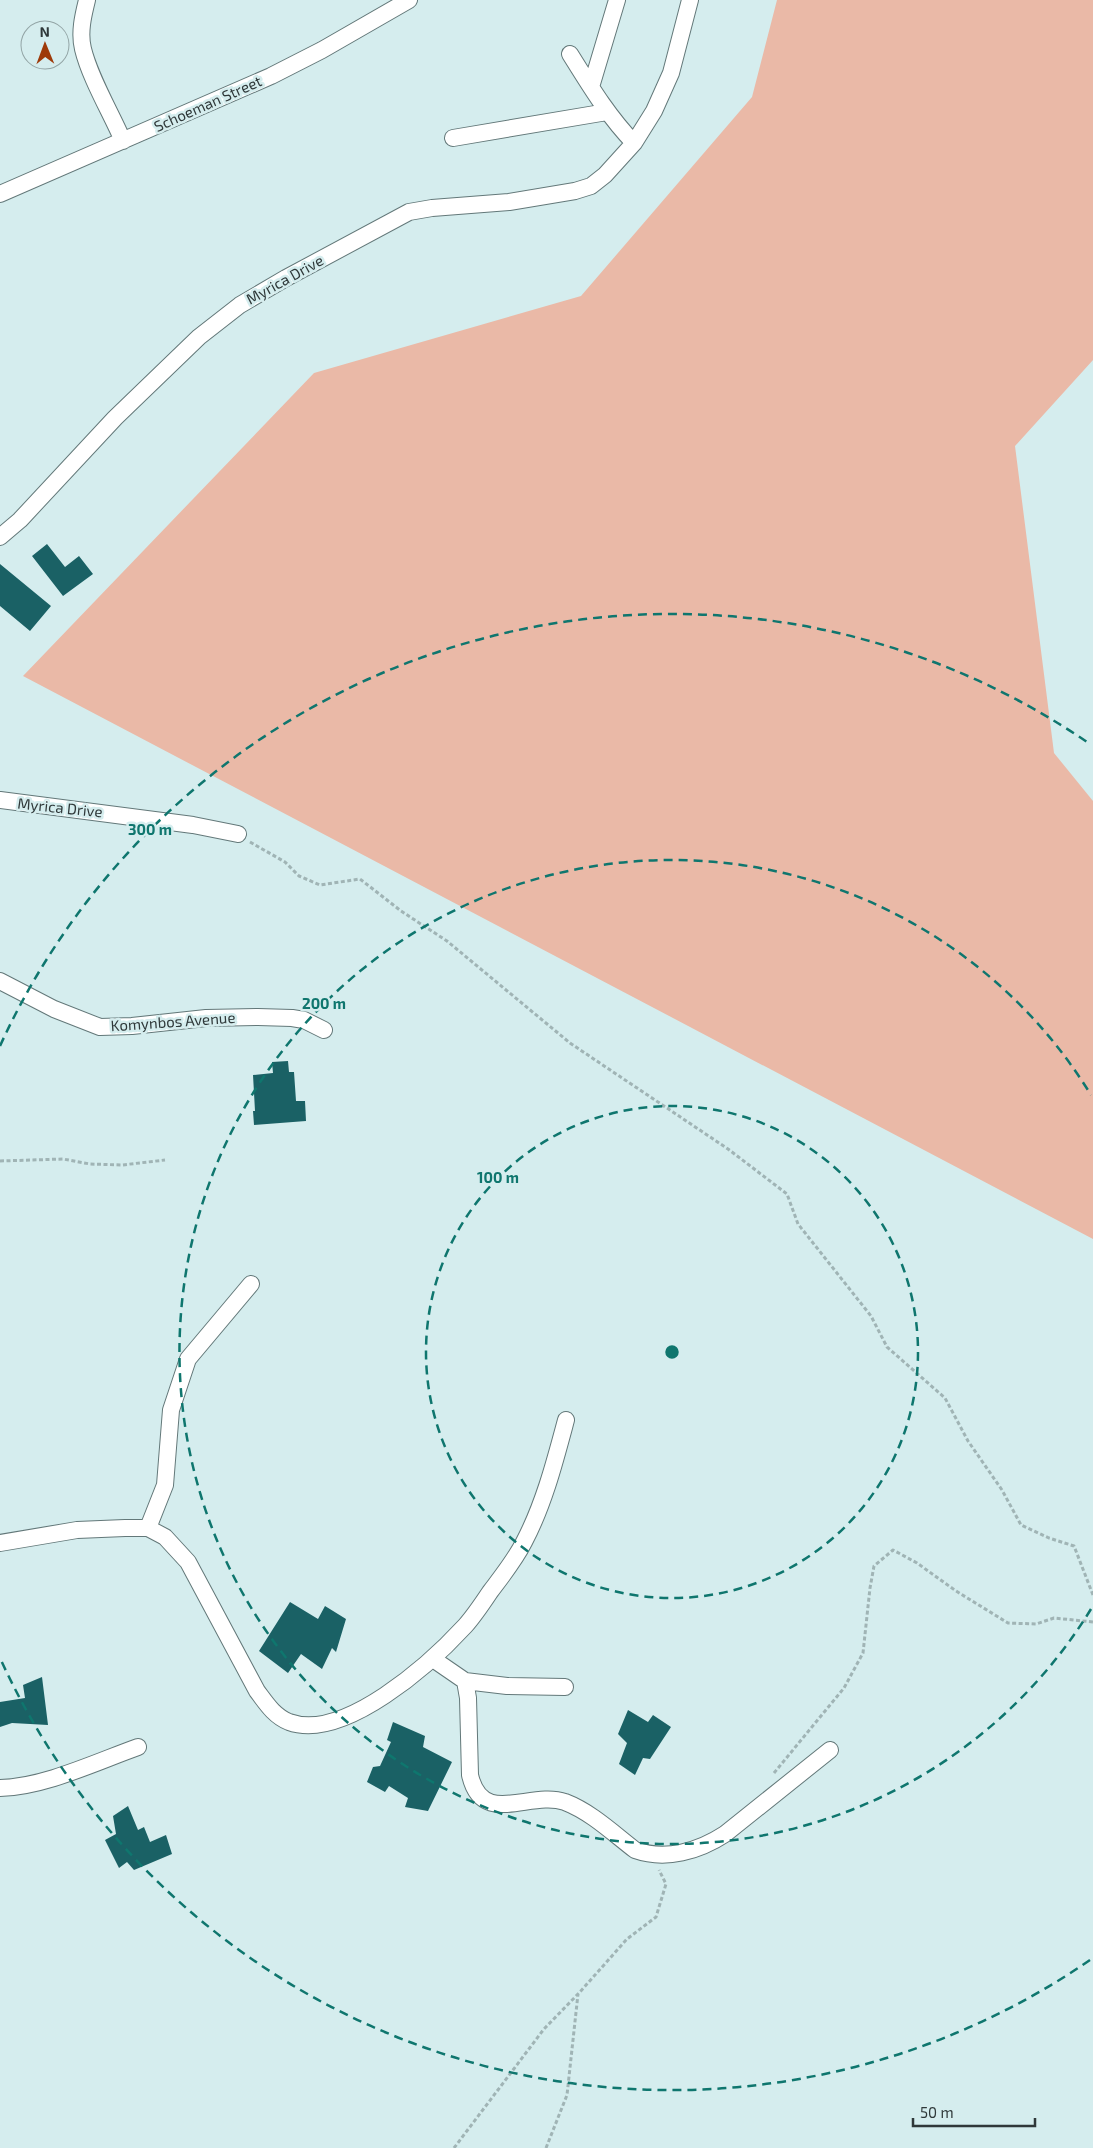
<svg xmlns="http://www.w3.org/2000/svg" width="1093" height="2148" viewBox="0 0 1093 2148" font-family="'Exo 2',sans-serif">
  <rect width="100%" height="100%" fill="#d5edee"/>
  <!-- green -->
  <path fill="#eab9a7" d="M777,0H1093V360L1015,446L1054,753L1093,801V1239L23,676L314,373L581,296L752,97Z"/>
  <!-- building -->
  <path fill="#1a6165" d="M47,544L65,567L79,556L93,574L63,596L32,556Z
    M0,564L51,606L30,631L0,606Z
    M288,1061L289,1072H294L296,1101H305L306,1121L254,1125L253,1111H255L253,1075L273,1073L272,1062Z
    M290,1602L318,1619L325,1606L346,1619L336,1652L332,1648L322,1669L301,1654L288,1673L259,1651Z
    M42,1677L48,1725L12,1723L0,1727V1702L25,1698L23,1685Z
    M628,1710L648,1722L653,1715L671,1727L650,1759L643,1758L635,1775L619,1764L627,1743L618,1734Z
    M393,1722L425,1736L423,1747L452,1762L428,1811L405,1807L408,1798L389,1786L385,1792L367,1782L373,1767L380,1766L391,1742L387,1740Z
    M128,1806L138,1830L144,1827L150,1842L166,1835L172,1854L134,1870L127,1862L119,1868L105,1840L116,1834L113,1816Z"/>
  <g fill="none" stroke-linecap="round" stroke-linejoin="round">
    <defs>
      <path id="minor" d="M87,0C83,16 79,33 83,49C90,78 111,113 123,141
        M570,54C590,86 608,116 634,143
        M591,87L617,0
        M453,138L607,112
        M0,194L271,76L322,50L409,0
        M0,537L20,520L115,418L199,337L240,305L286,278L409,212L432,208L509,202L575,191L591,186L605,175L634,143L654,111L671,73L690,0
        M0,800L193,825L238,834
        M0,981L54,1009L100,1027L132,1026L206,1018L258,1017L292,1018L304,1020L324,1030
        M148,1528L165,1485L171,1410L188,1359L251,1284
        M0,1543L77,1530L125,1528H148L165,1537L188,1562L257,1691C266,1703 274,1716 289,1722C344,1742 431,1663 465,1626C474,1616 482,1604 490,1592C502,1576 515,1560 524,1542C544,1504 555,1461 566,1420
        M433,1659L465,1681L468,1698L470,1775C482,1828 530,1790 565,1802C591,1812 613,1833 635,1850C666,1861 699,1851 725,1834L830,1750
        M465,1681L507,1686L565,1687
        M0,1788C44,1787 96,1762 138,1747"/>
    </defs>
    <!-- minor casing -->
    <use href="#minor" stroke="#637879" stroke-width="18"/>
    <!-- path -->
    <path stroke="#a0b4b5" stroke-width="3" stroke-dasharray="4 2.5" stroke-linecap="butt" d="M250,842L285,862L299,876L320,885L360,879L401,911L447,941L570,1043L728,1149L787,1194L798,1224L871,1316L887,1347L945,1398L968,1441L1002,1490L1021,1525L1049,1538L1074,1546L1093,1595
      M0,1161L63,1159L90,1164L122,1165L165,1160
      M774,1773L844,1688L863,1653L870,1588L874,1566L893,1550L917,1563L956,1591L1008,1623L1036,1624L1054,1618L1093,1622
      M454,2148L544,2029L579,1993L627,1939L656,1917L666,1884L659,1870
      M546,2148L567,2095L578,1994"/>
    <!-- minor -->
    <use href="#minor" stroke="#fff" stroke-width="16"/>
  </g>
  <!-- distance rings -->
  <g fill="none" stroke="#0f766e" stroke-width="2.5" stroke-dasharray="9 6">
    <circle cx="672" cy="1352" r="246"/>
    <path d="M1091 1609A492 492 0 1 1 1091 1095"/>
    <path d="M1090 1960A738 738 0 0 1 0 1658M0 1046A738 738 0 0 1 1090 744"/>
  </g>
  <g text-anchor="middle" stroke-width="5" stroke-linejoin="round" paint-order="stroke">
    <!-- street labels -->
    <g font-size="15" fill="#2f3839" stroke="#d5edee">
      <text transform="translate(208 104) rotate(-24)" y="5">Schoeman Street</text>
      <text transform="translate(285 280) rotate(-29)" y="5">Myrica Drive</text>
      <text transform="translate(60 808) rotate(6)" y="5">Myrica Drive</text>
      <text transform="translate(173 1022) rotate(-4)" y="5">Komynbos Avenue</text>
    </g>
  </g>
  <circle cx="672" cy="1352" r="8" fill="#0f766e" stroke="#d5edee" stroke-width="2.5"/>
  <g font-size="15" text-anchor="middle" font-weight="bold" fill="#0f766e" stroke="#d5edee" stroke-width="5" stroke-linejoin="round" paint-order="stroke">
    <text x="150" y="835">300 m</text>
    <text x="324" y="1009">200 m</text>
    <text x="498" y="1183">100 m</text>
  </g>
  <!-- north arrow -->
  <g transform="translate(45 45) rotate(359)"><circle r="24" fill="#d5edee" stroke="#93a5a6"/>
  <path d="M0-4L9 19L0 12L-9 19Z" fill="#9e3a09"/>
  <text y="-8" font-size="14" font-weight="bold" text-anchor="middle" fill="#2f3839">N</text>
  </g>
  <!-- scale -->
  <path d="M913 2118v8h122v-8" fill="none" stroke="#2f3839" stroke-width="2.5"/>
  <text x="920" y="2118" font-size="15" fill="#2f3839" stroke="#d5edee" stroke-width="4" paint-order="stroke">50 m</text>
</svg>
